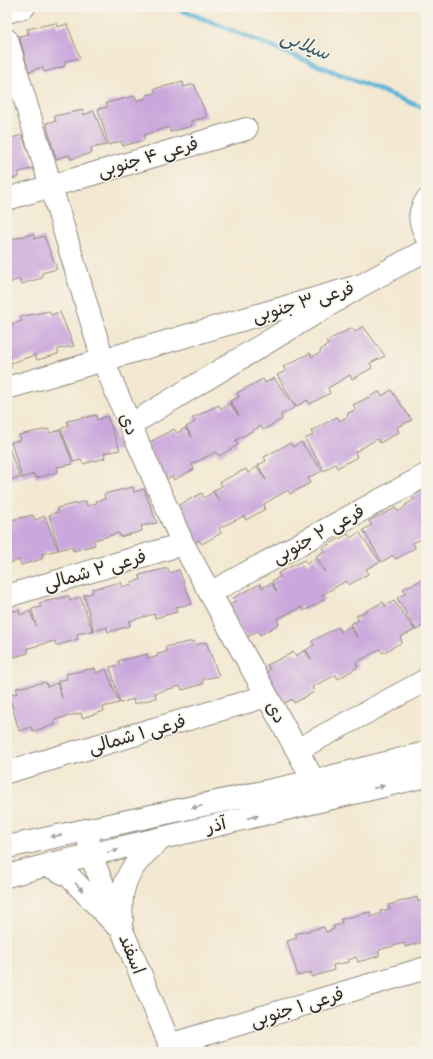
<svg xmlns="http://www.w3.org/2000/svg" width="433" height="1059" viewBox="0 0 433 1059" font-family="'Indie Flower','Playpen Sans Arabic',sans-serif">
  <rect width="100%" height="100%" fill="#f7f3e8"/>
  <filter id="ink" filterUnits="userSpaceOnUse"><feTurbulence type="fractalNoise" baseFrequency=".025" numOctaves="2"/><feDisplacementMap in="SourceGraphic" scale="8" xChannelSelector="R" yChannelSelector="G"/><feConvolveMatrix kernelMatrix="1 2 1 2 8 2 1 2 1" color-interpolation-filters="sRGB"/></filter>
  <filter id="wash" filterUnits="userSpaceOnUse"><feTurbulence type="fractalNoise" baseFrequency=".012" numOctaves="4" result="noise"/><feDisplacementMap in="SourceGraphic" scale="16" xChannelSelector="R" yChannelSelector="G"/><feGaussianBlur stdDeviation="0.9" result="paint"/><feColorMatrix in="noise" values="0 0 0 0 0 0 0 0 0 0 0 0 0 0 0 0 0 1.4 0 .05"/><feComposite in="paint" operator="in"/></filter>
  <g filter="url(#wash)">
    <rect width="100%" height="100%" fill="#f3e8d1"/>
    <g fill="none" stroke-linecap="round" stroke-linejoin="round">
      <!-- stream -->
      <path stroke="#55b2d4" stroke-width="5" d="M174,7L426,109"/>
    </g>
    <g id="blocks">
      <!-- building -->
      <path fill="#caa7dc" d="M56,23L57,27L67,24L80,58L65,61V66L44,72L42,67L29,72L19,36L29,34L27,29Z
        M183,82L184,87L194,84L207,117L191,121L192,126L170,132L169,127L144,135V140L123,146L121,141L109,145L98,109L108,107L106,103L135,96L137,101L146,98V95L155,93L154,89Z
        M83,110L84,115L94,111L107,145L91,148L92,153L71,159L69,155L56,159L46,123L56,121L54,116Z
        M10,133L12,138L22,135L35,168L19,172V177L7,180V134Z
        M33,234L35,239L44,236L57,269L42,273V278L21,284L19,279L7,284V240Z
        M49,311L51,315L60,312L74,346L58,349V354L37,360L35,355L11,363V368L7,369V328L13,326L12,324L22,321L20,317Z
        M363,326L385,356L370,363L372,368L352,379L350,375L328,388L330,393L310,404L307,400L296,407L277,375L286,371L283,367L310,353L312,357L321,352L320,350L328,345L326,341L352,328L355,332Z
        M274,378L295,407L281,415L282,419L263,430L261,426L236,440L238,445L219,456L216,452L192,464L194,469L174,480L172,476L161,483L148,443L174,429L177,433L185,428L192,437L186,427L195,422L192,418L219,405L221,409L230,403L239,416L230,401L239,397L237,393L263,379L265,383Z
        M391,390L412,420L397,427L399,432L380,443L377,439L355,452L357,457L337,468L335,464L324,471L305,439L313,435L311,431L337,417L340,421L348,416L347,414L356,409L353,405L379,392L382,396Z
        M96,415L97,420L107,416L120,450L104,453L105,458L83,464L81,460L74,462L61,429L68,426L67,421Z
        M48,429L50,433L60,430L73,464L57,467L58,472L36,478L34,474L22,478L11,442L21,440L19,435Z
        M301,442L322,471L308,478L310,483L290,494L288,490L264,504L265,509L246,520L244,516L219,528L221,533L202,544L199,540L188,547L175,507L202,493L204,498L213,492L220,502L213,491L222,486L220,482L246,469L248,473L257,467L266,480L258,465L266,461L264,457L290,443L293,447Z
        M7,443L20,478L7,480Z
        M133,487L134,492L144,489L157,523L141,526L142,531L120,537L119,533L94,540L95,545L73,551L72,546L59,550L49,515L58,512L57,508L86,501L87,506L97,503L96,501L105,499L104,494Z
        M426,489V537L413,543L415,548L396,559L393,555L382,562L363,530L372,525L369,521L396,508L398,512L406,506L405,505L414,500L411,496Z
        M33,515L35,520L45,516L58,550L42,554V559L21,565L19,560L7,564V521Z
        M359,532L380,562L366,569L368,574L349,585L346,581L322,595L324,600L304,611L302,607L277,619L279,624L260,635L257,631L246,638L227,606L236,601L233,598L260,584L262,588L271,583L277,592L272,581L280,577L278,573L304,560L307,564L315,558L325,572L316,556L325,551L322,548L348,534L351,538Z
        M168,568L169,573L179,570L192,604L176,607L177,612L155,618L154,614L129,621L130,626L108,632L107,627L94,631L84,595L93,593L92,589L121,582L122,587L132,584L131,582L141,580L139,575Z
        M426,578V624L416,630L397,598L406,593L403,589Z
        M69,596L70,601L80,597L93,631L77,634L78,639L56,646L55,641L28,648V653L7,659V612L19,610L20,615L30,611L36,626L32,609L41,607L39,603Z
        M394,601L415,630L400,637L402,642L383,653L380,649L356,663L358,667L338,679L336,675L312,687L314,692L294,703L292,699L280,706L261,674L270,669L267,665L294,652L296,656L305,650L311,659L306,650L314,645L312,641L338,627L341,632L350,626L357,637L350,624L359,620L356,616L383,602L385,606Z
        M194,641L196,645L206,642L219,676L203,679V684L182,690L180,686L155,693L156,698L134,704L133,699L120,703L110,667L120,665L118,661L147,654L148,659L158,656L157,654L167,652L165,647Z
        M95,668L96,673L106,669L119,703L103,707L104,711L82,718L81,713L54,720L55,725L33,731L31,727L19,731L9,695L18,693L16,688L46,682L47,687L57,683L62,698L58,681L67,679L66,674Z
        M417,897L418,902L426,899V941L405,947L404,943L379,950V956L358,962L356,957L348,960L349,962L333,965L334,970L312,977L311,972L298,976L287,941L297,938L295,934L324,927L326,932L334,929L333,926L342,924L341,919L370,912L371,917L381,913L380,911L390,909L388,905Z"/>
    </g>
  </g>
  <g filter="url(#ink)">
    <use href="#blocks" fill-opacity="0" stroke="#8f8a7e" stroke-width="1"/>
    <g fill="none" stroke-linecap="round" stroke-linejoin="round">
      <defs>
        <path id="minor" d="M7,12L24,7
          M7,40L103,360L130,425L183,544L314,781
          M7,199L246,129
          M426,201C417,214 420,223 426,236
          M7,388L362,285
          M130,425L362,285L426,250
          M210,593L426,475
          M7,596L183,544
          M297,750L426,680
          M7,772L267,696
          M89,842L91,856L173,1052
          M7,847L314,781L426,753
          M47,865L69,876L115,924
          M7,876L47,865L426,776
          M122,919C118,882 132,863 160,840
          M169,1045L426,968"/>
      </defs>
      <!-- minor casing -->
      <use href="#minor" stroke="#8f8a7e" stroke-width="24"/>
      <!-- minor -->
      <use href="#minor" stroke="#fff" stroke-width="22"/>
    </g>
    <!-- one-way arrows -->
    <defs><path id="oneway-solid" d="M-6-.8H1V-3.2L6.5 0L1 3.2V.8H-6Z"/></defs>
    <g fill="#a0a0a0">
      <use href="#oneway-solid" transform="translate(379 787) rotate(-13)"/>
      <use href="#oneway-solid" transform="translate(197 807) rotate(168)"/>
      <use href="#oneway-solid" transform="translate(253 817) rotate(-14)"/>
      <use href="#oneway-solid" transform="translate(56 836) rotate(169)"/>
      <use href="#oneway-solid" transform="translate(113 851) rotate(-14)"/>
      <use href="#oneway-solid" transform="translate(79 887) rotate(47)"/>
    </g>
  </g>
  <g text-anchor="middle" stroke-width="3" stroke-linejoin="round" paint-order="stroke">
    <!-- street labels -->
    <g font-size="18" fill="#2b2b2b" stroke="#f7f3e8">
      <text transform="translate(148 157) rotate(-16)" y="6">فرعی ۴ جنوبی</text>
      <text transform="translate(303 302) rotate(-16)" y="6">فرعی ۳ جنوبی</text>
      <text transform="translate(129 424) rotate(67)" y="6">دی</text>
      <text transform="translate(318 534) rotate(-29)" y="6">فرعی ۲ جنوبی</text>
      <text transform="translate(95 570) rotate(-16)" y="6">فرعی ۲ شمالی</text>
      <text transform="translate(276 712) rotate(61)" y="6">دی</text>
      <text transform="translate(137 734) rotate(-16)" y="6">فرعی ۱ شمالی</text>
      <text transform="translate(216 825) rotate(-14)" y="6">آذر</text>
      <text transform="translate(132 954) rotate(68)" y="6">اسفند</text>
      <text transform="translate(297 1007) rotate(-17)" y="6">فرعی ۱ جنوبی</text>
    </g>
    <!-- water labels -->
    <g font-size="19" font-style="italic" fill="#3a5a66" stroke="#f7f3e8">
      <text transform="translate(306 44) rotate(22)" y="7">سیلابی</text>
    </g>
  </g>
  <!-- margin -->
  <rect width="433" height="1059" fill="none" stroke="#f7f3e8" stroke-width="24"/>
</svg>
